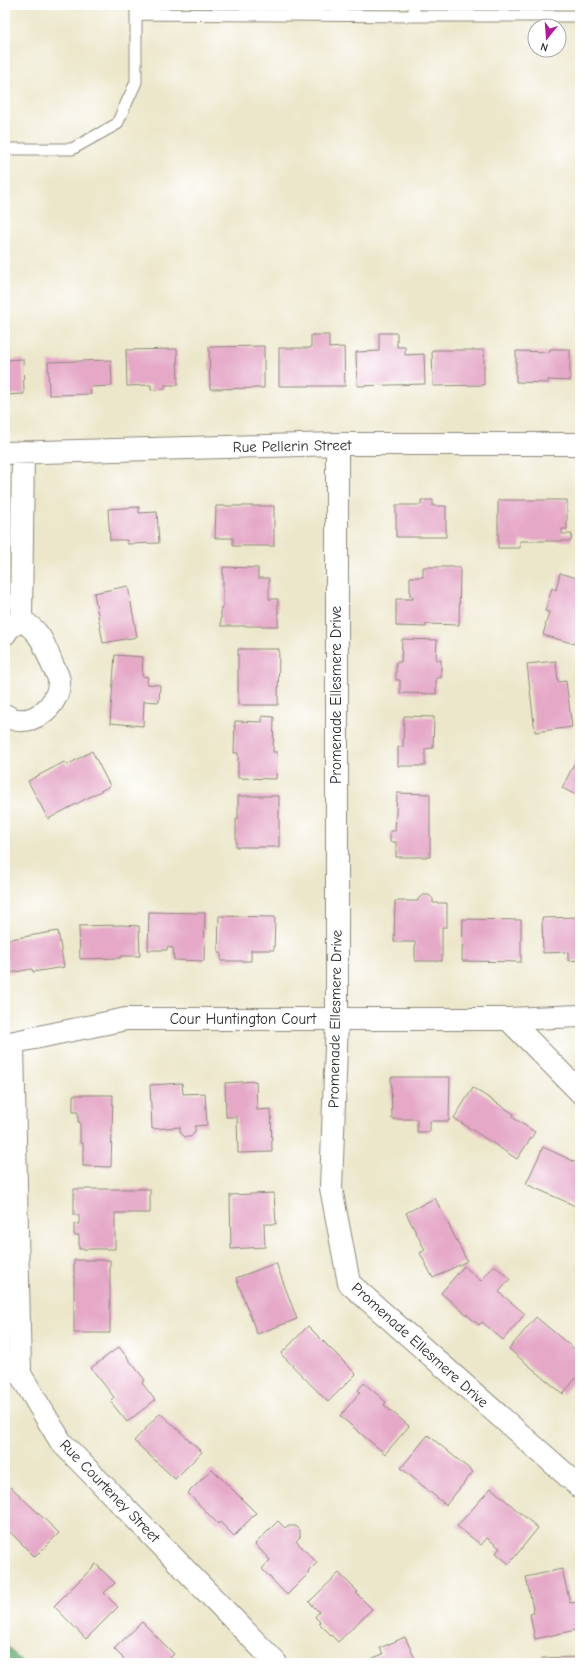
<svg xmlns="http://www.w3.org/2000/svg" width="585" height="1668" viewBox="0 0 585 1668" font-family="'Comic Neue',sans-serif">
  <rect width="100%" height="100%" fill="#fff"/>
  <filter id="ink" filterUnits="userSpaceOnUse"><feTurbulence type="fractalNoise" baseFrequency=".025" numOctaves="2"/><feDisplacementMap in="SourceGraphic" scale="8" xChannelSelector="R" yChannelSelector="G"/><feConvolveMatrix kernelMatrix="1 2 1 2 8 2 1 2 1" color-interpolation-filters="sRGB"/></filter>
  <filter id="wash" filterUnits="userSpaceOnUse"><feTurbulence type="fractalNoise" baseFrequency=".012" numOctaves="4" result="noise"/><feDisplacementMap in="SourceGraphic" scale="16" xChannelSelector="R" yChannelSelector="G"/><feGaussianBlur stdDeviation="0.9" result="paint"/><feColorMatrix in="noise" values="0 0 0 0 0 0 0 0 0 0 0 0 0 0 0 0 0 1.4 0 .05"/><feComposite in="paint" operator="in"/></filter>
  <g filter="url(#wash)">
    <rect width="100%" height="100%" fill="#ece7cb"/>
    <!-- forest -->
    <path fill="#6cb278" stroke="#4c6e52" d="M5,1643L22,1663H5Z"/>
    <g id="blocks">
      <!-- building -->
      <path fill="#e5a8c7" d="M379,333H397V347H405V355L424,354L425,384L357,386L356,352L379,351Z
        M311,335H329V348L344,347L345,386H279V348H311Z
        M264,346V388L210,389L209,347Z
        M177,349L178,385H165V389L151,390V385L127,386L126,350Z
        M550,349H570V381L548,380V383L516,382V351L550,352Z
        M432,350H484V385L433,386Z
        M23,359L24,394L5,395V360Z
        M111,360L112,386L90,387L91,394L49,395L48,362Z
        M421,500H433V506H446V537H396V505H421Z
        M498,500H567V529H562V534H572L571,541H520V548H498Z
        M216,506H274V546H233V538H215Z
        M139,507V513L157,512L159,543L127,544V540H110L108,509Z
        M223,567L258,568V578H269V599H278V626H221V607H223Z
        M423,567H460L459,625L426,624V627L396,626V599H413V596H410V577H423Z
        M560,573L580,579V624L575,644L543,635L549,612L545,611L552,588L556,590Z
        M128,586L137,637L103,643L94,593Z
        M402,639L437,640L436,660H441V678H436V694L400,693V680H396V662H401Z
        M238,649H279L278,705H238Z
        M115,655L143,657L142,676L148,677L147,684L160,685L159,702L144,701L143,726L110,723Z
        M556,661L558,682L566,681L572,727L535,732L527,664Z
        M262,716L274,717L273,752H277L276,779L238,778V753H234L235,721L262,722Z
        M404,716L434,717L433,748L425,749V766H398V747H403Z
        M92,751L110,786L48,819L28,781L64,762L67,765Z
        M580,752V797L562,788Z
        M397,793L430,794V857H396V842H390V831H395Z
        M238,796H279V847H236V819H238Z
        M422,895H429L433,899V903H447V927H442V961H415V942H394L395,901H418V899Z
        M149,912L205,913L204,961L174,960L173,948L167,947V950H148Z
        M219,916L275,917L274,950H251V961H221V953H218Z
        M580,917V960L568,961V952L543,953L542,918Z
        M463,919L521,920V962L462,961Z
        M120,925L139,926L140,956H121V958L80,959L79,926Z
        M58,931L64,967L33,972L32,969L9,973L5,940Z
        M391,1077H450L449,1121H430V1132H417V1119H392Z
        M256,1081L257,1110L271,1109L272,1152L238,1153L237,1117H226L225,1083Z
        M182,1083L183,1094L205,1093L207,1125L195,1126V1131L191,1137H185L180,1132V1127L152,1129L150,1085Z
        M473,1088L514,1114L512,1117L535,1132L517,1159L454,1118Z
        M73,1095H113L111,1167L83,1166V1143H80V1122H78V1112H73Z
        M543,1147L580,1164V1208L526,1184Z
        M74,1189H150V1213H115V1249H79V1235H74V1224H79V1215H74Z
        M274,1193L276,1224H264L265,1247L231,1249L230,1195Z
        M435,1198L467,1261L433,1278L420,1253L425,1250L406,1213Z
        M74,1260H110V1333H74Z
        M276,1263L297,1319L257,1334L236,1278Z
        M494,1265L510,1279L499,1292L525,1314L503,1340L482,1322L479,1325L441,1293L464,1266L481,1281Z
        M536,1317L580,1354V1373L563,1394L509,1349Z
        M308,1326L356,1374L328,1402L281,1354Z
        M119,1347L145,1380L142,1383L155,1400L127,1422L110,1401L114,1397L91,1368Z
        M364,1383L386,1402L384,1405L409,1426L385,1454L340,1416L360,1392L358,1390Z
        M160,1413L202,1452L175,1479L134,1441Z
        M428,1435L473,1472L446,1505L401,1468Z
        M212,1469L256,1513L234,1536L220,1522L218,1524L188,1493Z
        M11,1487L59,1533L35,1557L5,1527V1493Z
        M491,1488L538,1528L509,1564L496,1553L500,1548L487,1538L481,1545L457,1526Z
        M278,1521L285,1528L287,1526H296L300,1530V1537L296,1541L317,1563L308,1572L309,1573L287,1595L262,1569L270,1560L255,1544Z
        M96,1564L115,1583L104,1593L118,1607L86,1639L54,1606Z
        M562,1569L570,1603L578,1602L580,1609V1629L535,1639L530,1614L534,1613L526,1577Z
        M339,1573L358,1592L356,1593L372,1609L338,1642L319,1623L320,1622L315,1617L319,1612L309,1602Z
        M142,1622L174,1654L165,1663H128L114,1649Z
        M405,1637L417,1663H371L373,1658L383,1654L380,1648Z
        M577,1657L578,1659H580V1663H542V1658Z"/>
    </g>
  </g>
  <g filter="url(#ink)">
    <use href="#blocks" fill-opacity="0" stroke="#8c897b" stroke-width="1"/>
    <g fill="none" stroke-linecap="round" stroke-linejoin="round">
      <defs>
        <path id="service" d="M136,14L414,16V5
          M414,16H580
          M5,149H72L117,124L136,82V5"/>
        <path id="minor" d="M337,444V1019L331,1188L349,1283L580,1487
          M5,453L337,444H580
          M21,620L23,452
          M5,634L9,628L21,620
          M5,715C28,731 60,707 59,681C59,676 54,669 52,664C44,644 41,632 21,620
          M508,1019L580,1092
          M5,1044L126,1019H508L580,1016
          M13,1044L20,1374L61,1442L276,1663"/>
      </defs>
      <!-- service casing -->
      <use href="#service" stroke="#8c897b" stroke-width="13"/>
      <!-- minor casing -->
      <use href="#minor" stroke="#8c897b" stroke-width="24"/>
      <!-- service -->
      <use href="#service" stroke="#fff" stroke-width="11"/>
      <!-- minor -->
      <use href="#minor" stroke="#fff" stroke-width="22"/>
    </g>
  </g>
  <g text-anchor="middle" stroke-width="3.5" stroke-linejoin="round" paint-order="stroke">
    <!-- street labels -->
    <g font-size="15" fill="#2b2b2b" stroke="#fff">
      <text transform="translate(292 446) rotate(-1)" y="5">Rue Pellerin Street</text>
      <text transform="translate(336 695) rotate(-90)" y="5">Promenade Ellesmere Drive</text>
      <text x="243" y="1024">Cour Huntington Court</text>
      <text transform="translate(335 1019) rotate(-89)" y="5">Promenade Ellesmere Drive</text>
      <text transform="translate(420 1345) rotate(42)" y="5">Promenade Ellesmere Drive</text>
      <text transform="translate(110 1491) rotate(46)" y="5">Rue Courteney Street</text>
    </g>
  </g>
  <!-- margin -->
  <rect width="585" height="1668" fill="none" stroke="#fff" stroke-width="20"/>
  <!-- north arrow -->
  <g transform="translate(547 38) rotate(197)"><circle r="19" fill="#ffffff" stroke="#aaaaaa"/>
  <path d="M0-3L7 15L0 10L-7 15Z" fill="#b5179e"/>
  <text y="-6" font-size="11" font-weight="bold" text-anchor="middle" fill="#2b2b2b">N</text>
  </g>
</svg>
